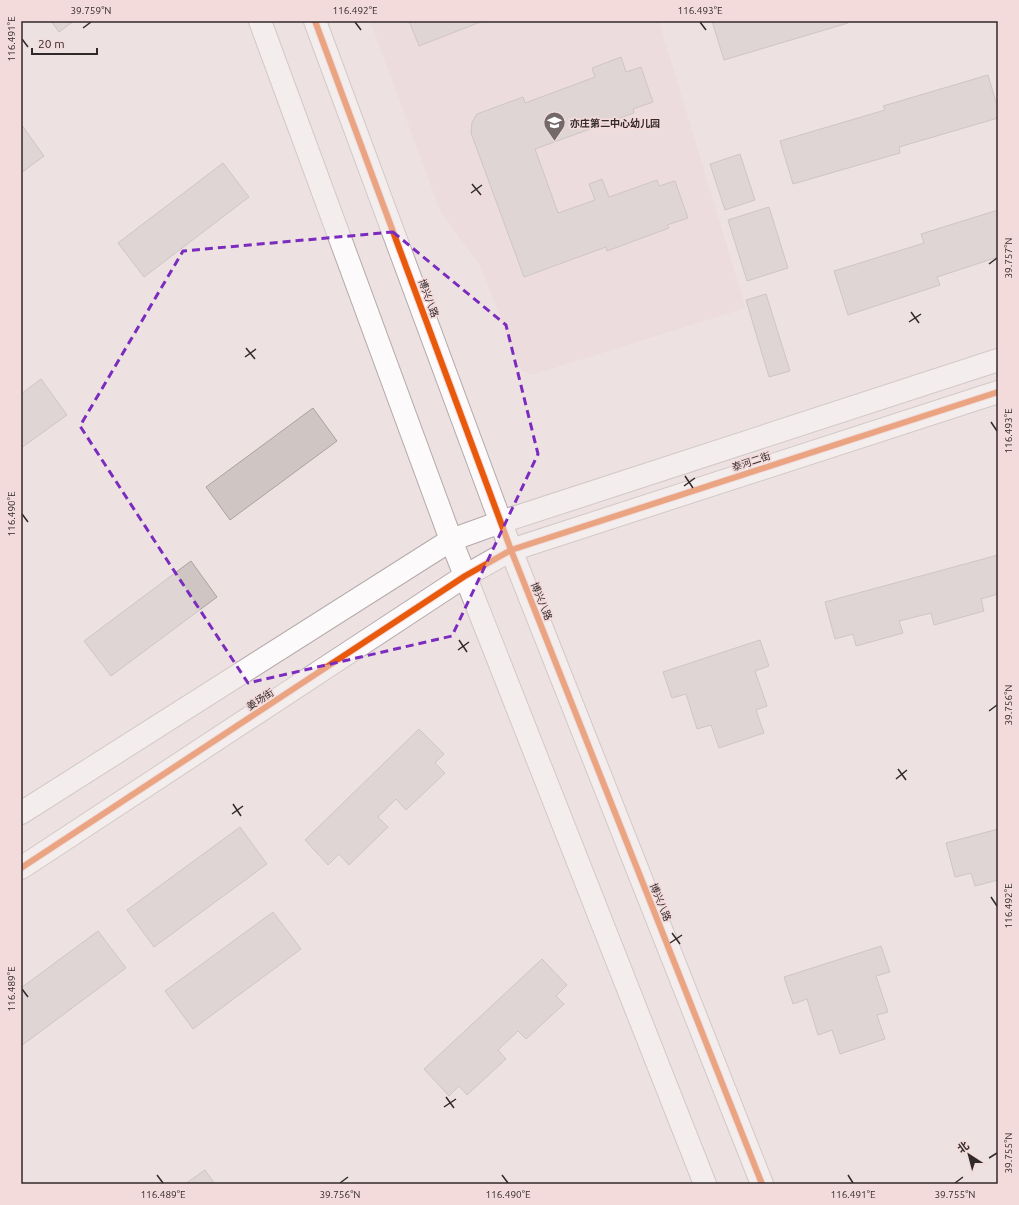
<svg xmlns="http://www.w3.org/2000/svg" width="1019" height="1205" viewBox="0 0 1019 1205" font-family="Ubuntu,'Noto Sans SC',sans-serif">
  <rect width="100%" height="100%" fill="#ede1e1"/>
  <!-- built -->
  <path fill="#edd6d7" d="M370,21H659L746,308L532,375L521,370L479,264L440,211Z"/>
  <!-- building -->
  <path fill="#cfc5c3" stroke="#aba2a0" d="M51,21H74L59,32Z
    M409,21H483L419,46Z
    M712,21H847L848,23L724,60Z
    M621,57L626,72L641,67L653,102L633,109L634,113L535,149L558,213L595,200L589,184L602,179L609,197L657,180L659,186L675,181L688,218L667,225L669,228L607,251L606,247L524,277L471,133L472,122L477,114L523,97L525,103L595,77L592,68Z
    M988,75L998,109V118L899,147L900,153L793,184L780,141L885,110L883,106Z
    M21,124L44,156L21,173Z
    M740,154L755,200L725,210L710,164Z
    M223,163L249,197L144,277L118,243Z
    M769,207L788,268L747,281L728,220Z
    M998,210V257L937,277L940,285L848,315L834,271L924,243L921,234Z
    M766,294L790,371L769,377L746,300Z
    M41,379L67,415L21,448V394Z
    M313,408L337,441L230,520L206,487Z
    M998,555V594L981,599L984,611L934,625L931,613L899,621L903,633L856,646L853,634L835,639L825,602Z
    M191,561L217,597L111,676L84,641Z
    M760,640L769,666L755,671L767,706L756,710L764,733L719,748L711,725L697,729L686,694L672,698L663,672Z
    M419,729L444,754L435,763L445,773L406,810L396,799L378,817L388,827L349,865L339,854L328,865L305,840Z
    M240,827L267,864L154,947L127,910Z
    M998,829V880L975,886L971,873L955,877L946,843Z
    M273,912L301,949L193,1029L165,991Z
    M98,931L126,968L21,1046V988Z
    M881,946L890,972L876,976L888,1012L877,1015L885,1039L840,1054L832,1030L818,1035L807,999L793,1004L784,977Z
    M542,959L567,985L556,996L564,1004L526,1039L518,1031L498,1050L506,1059L467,1095L459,1086L449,1096L424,1069Z
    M205,1170L215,1184H185Z"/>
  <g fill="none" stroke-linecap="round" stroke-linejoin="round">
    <defs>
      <path id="minor" d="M260,21L451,540L705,1184
        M315,21L511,550L762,1184
        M21,813L451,540L501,522L998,360
        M21,868L465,576L511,550L998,392"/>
    </defs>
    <!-- minor casing -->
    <use href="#minor" stroke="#b4aaab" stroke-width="24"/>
    <!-- minor -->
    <use href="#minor" stroke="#fcfafa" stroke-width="22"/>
    <defs>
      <path id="cycleway" d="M315,21L511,550L762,1184
        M21,868L465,576L511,550L998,392"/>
    </defs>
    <!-- cycleway casing -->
    <use href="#cycleway" stroke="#f3dbdc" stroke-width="8"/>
    <!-- cycleway -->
    <use href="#cycleway" stroke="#e8590c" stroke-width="6"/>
  </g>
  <!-- marked area -->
  <path d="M0 0H1019V1205H0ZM393,232L506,325L538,454L452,636L248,683L167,560L80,426L183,251Z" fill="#ede1e1" fill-opacity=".55" fill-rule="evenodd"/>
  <path fill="none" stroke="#7b2cbf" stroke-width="3" stroke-dasharray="8 5" stroke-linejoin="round" d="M393,232L506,325L538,454L452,636L248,683L167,560L80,426L183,251Z"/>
  <!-- ticks -->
  <path fill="none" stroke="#32292a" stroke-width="1.5" d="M355,22L361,30M700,22L706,30M83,28L91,22M22,39L28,47M472,184L481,195M471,193L482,185M989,264L997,258M911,312L919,323M909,322L921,314M246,348L255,359M245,357L256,349M991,422L997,431M685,476L693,488M684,486L695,478M22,514L28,522M459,640L467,652M458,650L469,642M989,711L997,705M898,769L906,780M896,779L907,770M233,804L241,816M232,814L243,806M991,897L997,906M672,933L680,944M670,943L682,935M22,989L28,997M446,1097L454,1108M444,1107L456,1099M989,1158L997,1153M157,1175L163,1183M502,1175L508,1183M848,1175L853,1183M340,1183L348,1177M955,1183L963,1177"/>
  <!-- icons -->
  <defs>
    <symbol id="school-pin" viewBox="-11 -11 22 30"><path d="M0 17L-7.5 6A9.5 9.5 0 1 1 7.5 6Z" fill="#73696a" stroke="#f3dbdc"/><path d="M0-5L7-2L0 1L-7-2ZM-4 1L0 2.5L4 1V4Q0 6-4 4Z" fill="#fff"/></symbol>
  </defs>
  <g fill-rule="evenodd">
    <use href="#school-pin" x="542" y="110" width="25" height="34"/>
  </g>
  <g text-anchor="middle" stroke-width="3.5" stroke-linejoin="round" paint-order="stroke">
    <!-- poi labels -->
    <g font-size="10" font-weight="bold" fill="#32292a" stroke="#f3dbdc" text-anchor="start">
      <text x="570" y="127">亦庄第二中心幼儿园</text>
    </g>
    <!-- street labels -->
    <g font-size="10" fill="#32292a" stroke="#f3dbdc">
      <text transform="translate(429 298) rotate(70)" y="4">博兴八路</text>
      <text transform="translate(751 461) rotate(-18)" y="4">泰河二街</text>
      <text transform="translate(542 601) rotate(68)" y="4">博兴八路</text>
      <text transform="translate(260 699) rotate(-33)" y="4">姜场街</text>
      <text transform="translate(661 902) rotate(68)" y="4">博兴八路</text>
    </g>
  </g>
  <!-- border -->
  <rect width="1019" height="1205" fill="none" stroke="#f3dbdc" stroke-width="44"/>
  <!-- north arrow -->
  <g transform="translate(969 1155) rotate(324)" stroke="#f3dbdc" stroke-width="3" paint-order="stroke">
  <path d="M0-3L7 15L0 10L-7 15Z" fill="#32292a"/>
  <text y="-6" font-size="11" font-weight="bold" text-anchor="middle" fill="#32292a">北</text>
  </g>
  <!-- scale -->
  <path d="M32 48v6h65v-6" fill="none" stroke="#32292a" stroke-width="2"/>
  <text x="38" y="48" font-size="12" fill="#32292a" stroke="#f3dbdc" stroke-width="3" paint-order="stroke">20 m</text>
  <rect x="22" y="22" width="975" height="1161" fill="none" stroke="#32292a" stroke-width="1.5"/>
  <g font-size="10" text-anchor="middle" fill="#32292a">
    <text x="91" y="14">39.759°N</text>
    <text x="355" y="14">116.492°E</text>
    <text x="700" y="14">116.493°E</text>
    <text transform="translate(11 39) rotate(-90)" y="4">116.491°E</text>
    <text transform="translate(1008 258) rotate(-90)" y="4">39.757°N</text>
    <text transform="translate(1008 431) rotate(-90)" y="4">116.493°E</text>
    <text transform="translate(11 514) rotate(-90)" y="4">116.490°E</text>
    <text transform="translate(1008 705) rotate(-90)" y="4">39.756°N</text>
    <text transform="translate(1008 906) rotate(-90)" y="4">116.492°E</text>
    <text transform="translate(11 989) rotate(-90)" y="4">116.489°E</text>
    <text transform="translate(1008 1153) rotate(-90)" y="4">39.755°N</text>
    <text x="163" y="1198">116.489°E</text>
    <text x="340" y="1198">39.756°N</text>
    <text x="508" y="1198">116.490°E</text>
    <text x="853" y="1198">116.491°E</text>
    <text x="955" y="1198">39.755°N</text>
  </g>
</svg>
